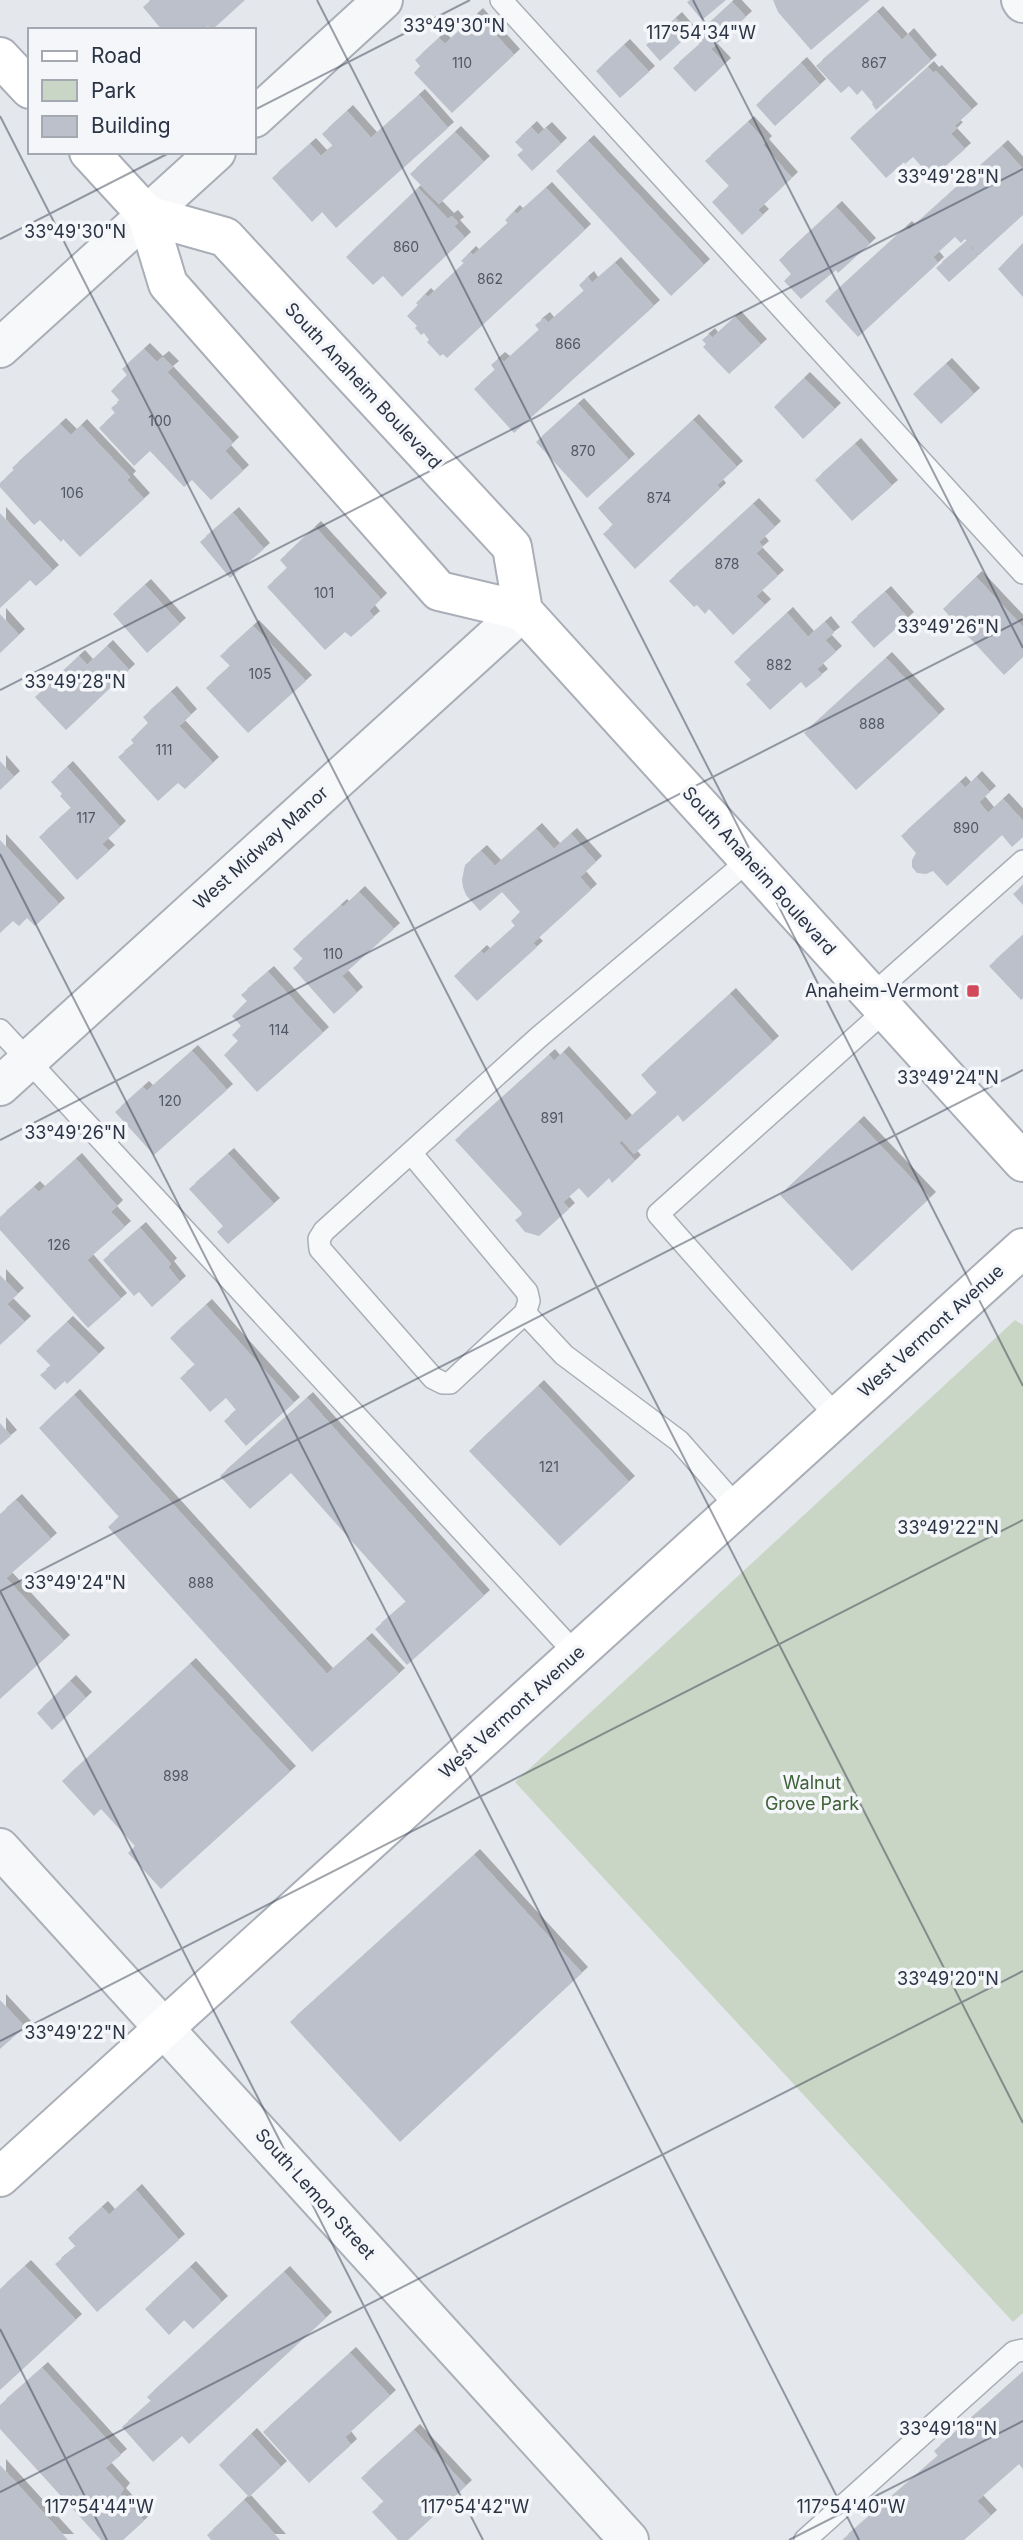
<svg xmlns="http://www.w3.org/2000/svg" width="1023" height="2540" viewBox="0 0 1023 2540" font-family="Inter,sans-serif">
  <defs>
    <filter id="shadow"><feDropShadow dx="6" dy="-6" stdDeviation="0" flood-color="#0004"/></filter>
  </defs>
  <rect width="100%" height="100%" fill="#e4e7ec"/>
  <!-- green -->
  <path fill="#c9d6c5" d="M1015,1320L1023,1325V2313L1013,2322L515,1782Z"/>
  <!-- building -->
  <path fill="#bbc0ca" filter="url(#shadow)" d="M151,0H245L212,30L208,26L203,30H162L143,7Z
    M690,0H726L702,20L687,2Z
    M773,0H870L811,50L778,12Z
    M732,2L746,17L711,49L725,64L695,92L673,68L700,44L694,37Z
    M877,12L902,40L908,34L931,61L876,110L872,104L873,103L862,90L857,95L849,86L841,93L816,66Z
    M477,14L514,55L452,113L414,73L420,66L415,60L439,38L445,44Z
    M676,18L690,34L660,61L646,45Z
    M624,45L649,72L620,98L596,71Z
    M801,63L820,85L775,126L756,105Z
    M928,67L933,73L936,71L972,110L954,126L957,128L951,134L965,149L932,178L913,157L905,164L904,162L886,178L850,138Z
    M419,95L448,128L336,228L322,212L312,222L272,178L310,144L321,156L333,146L322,134L347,111L371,138Z
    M748,122L766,142L763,145L792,178L758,210L763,215L742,235L712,202L729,186L705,161Z
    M531,127L538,135L546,128L561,144L532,171L517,155L523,150L515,142Z
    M455,132L484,162L439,204L410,174Z
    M588,141L704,265L671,296L556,171Z
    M1002,146L1023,169V215L979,255L965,239L961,243L955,237L933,257L938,263L858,337L825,301L906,227L909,230Z
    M418,188L448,219L452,216L458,223L454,226L465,238L402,297L383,276L373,285L346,257Z
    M546,188L585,230L447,358L443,354L440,356L427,342L429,340L424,333L421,335L415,328L417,326L407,316L418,305L416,303L425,294L428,297L464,263L461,261L470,252L473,255L508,223L505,220L514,211L517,214Z
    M836,207L870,244L838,273L836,270L801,299L784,281L791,274L779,260Z
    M966,242L978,256L949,282L936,268Z
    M1023,243V297L998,269Z
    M615,263L654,306L514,433L474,389L495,370L491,365L499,358L504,362L539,330L535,325L544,318L548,323L584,291L579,285L588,277L592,283Z
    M735,317L761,345L729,374L703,347L706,344L702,340L709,334L712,338Z
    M144,349L157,362L163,357L173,367L167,372L233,443L225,451L243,471L211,500L192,480L184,487L150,451L134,466L99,428L115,413L111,408L120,401L111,391L127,375L122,369Z
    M946,364L974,394L941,424L913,394Z
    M804,378L835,409L803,439L774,407Z
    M578,404L629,460L587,498L536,442Z
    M693,420L737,467L717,485L720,489L635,569L603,534L613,525L598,508Z
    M60,424L71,435L81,425L130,477L127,480L144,499L80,557L63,539L61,542L40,520L34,525L0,487V483L14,470L12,468Z
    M855,444L892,486L852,521L815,480Z
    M753,504L775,527L759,542L763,547L756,553L778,576L756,596L765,605L733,635L709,609L705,614L697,605L694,607L669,581Z
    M0,513L53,571L36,586L30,580L0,608Z
    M233,513L264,549L230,578L200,542Z
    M315,527L381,599L369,611L374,617L351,637L345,632L325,650L267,587L287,568L280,560Z
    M976,577L1023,627V657L1004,675L943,609Z
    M145,585L180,624L147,653L113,614Z
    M885,592L908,618L874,648L851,622Z
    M787,613L808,637L825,622L834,633L825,640L836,652L817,669L822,675L806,688L801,682L770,710L746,684L751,680L734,662Z
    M0,614L19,635L0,653Z
    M253,626L306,681L248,733L206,688L230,666L220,656Z
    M107,646L129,670L66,730L35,697L79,656L87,665Z
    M886,658L939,715L856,790L804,733Z
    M171,692L191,715L179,726L213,763L185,789L178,783L158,801L118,757L134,744L131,740L148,723L143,717Z
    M0,761L14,777L0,790Z
    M67,767L120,827L102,844L109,851L77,880L39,837L71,808L60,796L62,794L51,782Z
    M976,777L990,792L979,802L988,813L1003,799L1023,821V837L1012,847L1002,835L947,886L933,871L926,874L917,873L912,867V860L916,853L901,836L960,782L965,788Z
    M536,829L554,849L571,834L596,862L580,877L591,890L533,943L537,947L477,1001L454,976L481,951L484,954L515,926L511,921L520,912L502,892L480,911L466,895L463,887L462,880L465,865L481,851L495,866Z
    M0,840L59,904L35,926L27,918L19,926L13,921L0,933Z
    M1023,885V905L1013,894Z
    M359,892L394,929L342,976L357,993L334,1014L293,968L303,959L293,949L341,905L343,907Z
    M1023,935V998L1021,1000L989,966Z
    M268,972L323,1033L257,1092L224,1055L238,1041L232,1035L241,1026L232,1016L247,1001L241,995Z
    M730,994L773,1042L683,1122L678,1115L634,1154L622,1140L619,1143L635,1161L612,1183L609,1178L588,1198L579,1188L563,1202L569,1209L539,1236L525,1232L515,1220L523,1214L455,1140L549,1055L554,1061L563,1052L626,1121L657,1093L641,1075Z
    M192,1051L227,1090L154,1155L115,1112L143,1087L147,1091Z
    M858,1122L930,1198L852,1271L780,1195Z
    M228,1154L274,1204L228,1244L217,1232L223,1226L189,1189Z
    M76,1159L117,1206L111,1212L125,1227L87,1260L121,1299L88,1328L0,1230V1217L34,1187L39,1192Z
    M140,1228L171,1264L168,1267L180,1282L152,1307L139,1292L134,1296L103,1260Z
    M0,1275L18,1294L7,1304L25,1322L0,1345Z
    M206,1305L294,1403L246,1446L224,1421L236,1410L226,1398L210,1412L180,1378L195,1365L170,1338Z
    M67,1322L99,1354L67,1384L65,1381L55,1390L40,1375L51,1366L36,1351Z
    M538,1386L629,1482L560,1546L469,1451Z
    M74,1395L327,1674L366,1639L399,1674L312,1752L108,1527L119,1517L39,1428Z
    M307,1398L484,1596L407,1665L375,1629L406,1602L291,1473L250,1509L220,1476Z
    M0,1423L11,1436L0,1445Z
    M16,1500L51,1539L6,1578L64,1641L0,1699V1514Z
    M190,1664L290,1772L161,1889L128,1853L135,1846L101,1809L94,1816L62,1781Z
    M70,1681L86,1698L52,1730L37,1713Z
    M474,1855L582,1973L400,2142L290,2022Z
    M0,2000L25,2027L0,2049Z
    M136,2190L179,2240L97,2312L55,2264L76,2247L68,2238L102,2207L109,2215Z
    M25,2266L76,2320L0,2390V2289Z
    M190,2267L222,2302L193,2329L184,2320L169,2335L145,2309Z
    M284,2272L326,2318L189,2444L182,2436L153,2462L122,2427L151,2401L147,2397Z
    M350,2353L390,2396L345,2437L351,2445L309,2483L263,2432Z
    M42,2368L121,2455L105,2468L124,2489L120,2494L144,2521L123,2540H101L0,2429V2405Z
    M1023,2372V2469L1019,2464L977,2501L991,2516L964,2540H842L938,2456L934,2451Z
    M414,2430L466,2486L408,2540H398L372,2512L384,2502L361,2478Z
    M251,2434L281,2467L249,2497L219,2465Z
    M0,2465L68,2540H0Z
    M244,2500L280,2540H211L207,2535Z"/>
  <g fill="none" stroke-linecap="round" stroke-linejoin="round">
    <defs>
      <path id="lane" d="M501,0L1023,573
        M872,995L1023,861
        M0,1030L576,1654
        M411,1153L527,1292L529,1301L525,1313L450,1383H443L433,1378L320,1249L319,1239L324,1231L539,1037L749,860
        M525,1313L564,1355L679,1441L737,1507
        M837,1417L658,1214L886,1010
        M805,2540L1014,2352L1023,2350"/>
      <path id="street" d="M1021,0L1023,3
        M254,118L383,0
        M0,348L216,152
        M0,1086L523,611
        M0,1848L629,2540"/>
      <path id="secondary" d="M0,57L30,89
        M89,152L147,215L168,284L439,591L523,611
        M147,215L225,237L512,547L523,611L1023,1162
        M0,2177L1023,1248"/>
    </defs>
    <!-- lane casing -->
    <use href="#lane" stroke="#a9aeb7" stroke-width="24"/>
    <!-- street casing -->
    <use href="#street" stroke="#a9aeb7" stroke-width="42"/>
    <!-- secondary casing -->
    <use href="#secondary" stroke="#a9aeb7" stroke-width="42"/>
    <!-- lane -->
    <use href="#lane" stroke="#f7f8fa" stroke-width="21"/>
    <!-- street -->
    <use href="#street" stroke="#f7f8fa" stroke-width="38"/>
    <!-- secondary -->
    <use href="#secondary" stroke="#fff" stroke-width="38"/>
  </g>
  <!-- ticks -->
  <path fill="none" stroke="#2b3445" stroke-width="2" stroke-opacity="0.45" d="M317,0L1023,1386M693,0L1023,648M254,110L470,0M0,116L1023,2123M0,239L171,152M0,690L1023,169M0,854L859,2540M0,1140L1023,619M0,1591L483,2540M0,1591L1023,1070M0,2041L1023,1520M0,2329L107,2540M0,2492L1023,1971M789,2540L1023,2421"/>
  <!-- markers -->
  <rect fill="#d1495b" stroke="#f4f6f9" stroke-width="2.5" x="966" y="984" width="14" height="14" rx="3.5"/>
  <g text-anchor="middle" stroke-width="7" stroke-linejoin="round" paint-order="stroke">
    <!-- number labels -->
    <g font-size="14" fill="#4f5766">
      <text x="462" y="68">110</text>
      <text x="874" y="68">867</text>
      <text x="406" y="252">860</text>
      <text x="490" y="284">862</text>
      <text x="568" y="349">866</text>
      <text x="160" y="426">100</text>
      <text x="583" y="456">870</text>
      <text x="72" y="498">106</text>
      <text x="659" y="503">874</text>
      <text x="727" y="569">878</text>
      <text x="324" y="598">101</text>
      <text x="779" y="670">882</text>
      <text x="260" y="679">105</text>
      <text x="872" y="729">888</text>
      <text x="164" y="755">111</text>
      <text x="86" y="823">117</text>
      <text x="966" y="833">890</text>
      <text x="333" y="959">110</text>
      <text x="279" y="1035">114</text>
      <text x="170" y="1106">120</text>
      <text x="552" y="1123">891</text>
      <text x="59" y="1250">126</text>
      <text x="549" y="1472">121</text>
      <text x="201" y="1588">888</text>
      <text x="176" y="1781">898</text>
    </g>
    <!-- street labels -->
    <g font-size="18" fill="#2b3445" stroke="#f4f6f9">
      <text transform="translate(363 386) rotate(47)" y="6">South Anaheim Boulevard</text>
      <text transform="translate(261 848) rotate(-42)" y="6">West Midway Manor</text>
      <text transform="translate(759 871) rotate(48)" y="6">South Anaheim Boulevard</text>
      <text transform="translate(931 1331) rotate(-42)" y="6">West Vermont Avenue</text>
      <text transform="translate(512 1712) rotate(-42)" y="6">West Vermont Avenue</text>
      <text transform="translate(315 2194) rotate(48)" y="6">South Lemon Street</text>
    </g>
    <!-- poi labels -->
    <g font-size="18" fill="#2b3445" stroke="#f4f6f9" text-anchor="end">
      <text x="959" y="997">Anaheim-Vermont</text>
    </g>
    <!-- park labels -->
    <g font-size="18" fill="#3f6138" stroke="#f4f6f9">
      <text x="812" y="1789">Walnut<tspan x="812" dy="21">Grove Park</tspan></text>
    </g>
  </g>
  <g font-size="18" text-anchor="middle" fill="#2b3445" stroke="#f4f6f9" stroke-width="7" stroke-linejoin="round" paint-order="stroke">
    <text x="454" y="32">33°49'30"N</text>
    <text x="701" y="39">117°54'34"W</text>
    <text x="948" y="183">33°49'28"N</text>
    <text x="75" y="238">33°49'30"N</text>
    <text x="948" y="633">33°49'26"N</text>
    <text x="75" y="688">33°49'28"N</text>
    <text x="948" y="1084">33°49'24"N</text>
    <text x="75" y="1139">33°49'26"N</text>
    <text x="948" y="1534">33°49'22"N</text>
    <text x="75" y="1589">33°49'24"N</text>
    <text x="948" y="1985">33°49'20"N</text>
    <text x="75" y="2039">33°49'22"N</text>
    <text x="948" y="2435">33°49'18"N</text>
    <text x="99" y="2513">117°54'44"W</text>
    <text x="475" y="2513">117°54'42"W</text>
    <text x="851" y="2513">117°54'40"W</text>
  </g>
  <!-- legend -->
  <rect x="28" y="28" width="228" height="126" fill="#f4f6f9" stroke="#a4a8b1" stroke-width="2"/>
  <rect x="42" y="51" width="35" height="10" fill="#ffffff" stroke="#a4a8b1" stroke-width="2"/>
  <text x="91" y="63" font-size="21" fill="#2b3445">Road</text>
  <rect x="42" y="80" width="35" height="21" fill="#c9d6c5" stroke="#a4a8b1" stroke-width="2"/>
  <text x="91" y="98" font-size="21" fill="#2b3445">Park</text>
  <rect x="42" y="116" width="35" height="21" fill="#bbc0ca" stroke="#a4a8b1" stroke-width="2"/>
  <text x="91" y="133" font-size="21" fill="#2b3445">Building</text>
</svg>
